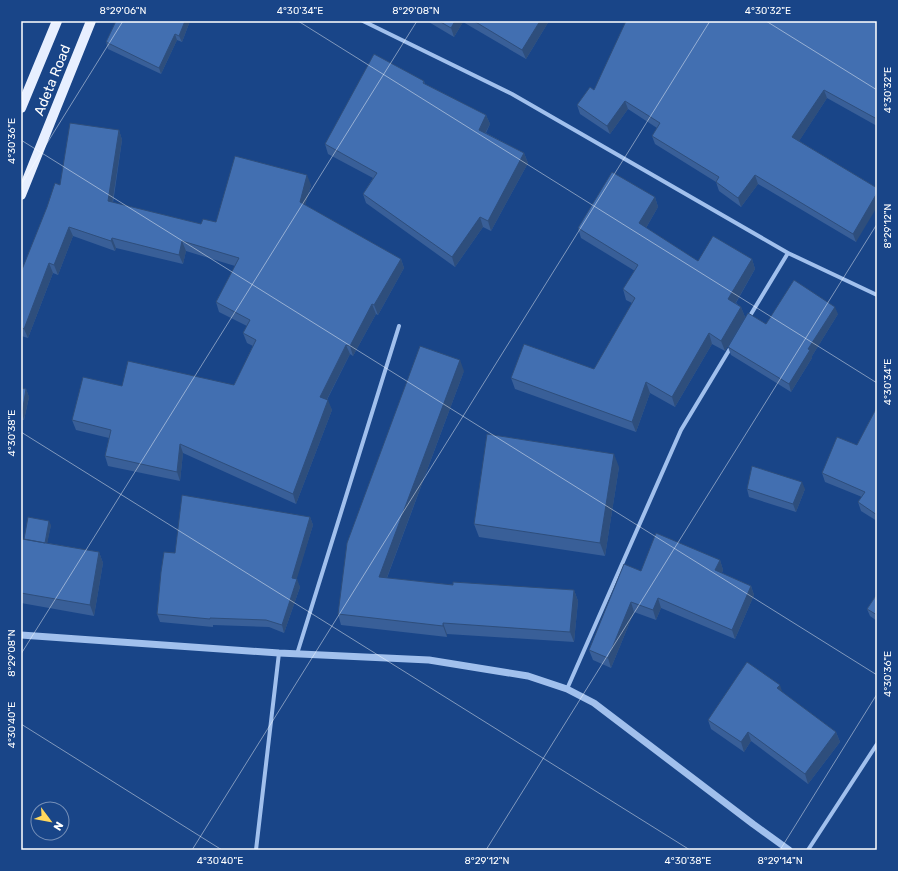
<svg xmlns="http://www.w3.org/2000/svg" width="898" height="871" viewBox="0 0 898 871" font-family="Rubik,sans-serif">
  <rect width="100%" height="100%" fill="#194588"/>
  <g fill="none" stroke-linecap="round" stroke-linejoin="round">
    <!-- minor -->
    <path stroke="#a1c0ed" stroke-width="4" d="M363,21L512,94L788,253L877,295
      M748,319L788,253
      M297,654L399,326
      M567,689L681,430L731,347
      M256,850L279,653
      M808,850L877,744"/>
    <!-- tertiary -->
    <path stroke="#a1c0ed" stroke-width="7" d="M21,635L279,653L429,660L528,676L567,689L594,703L753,824L789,850"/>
    <!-- primary -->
    <path stroke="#e7efff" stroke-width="10" d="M21,108L57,21
      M21,195L91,21"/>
  </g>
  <!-- wall -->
  <path fill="#395f98" d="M190,21L182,42L177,40L161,74L108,49L106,42Z
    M427,21H549L526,59L463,22L454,37Z
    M877,21V126L827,98L799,141L877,188L856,242L758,184L741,207L719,191L716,182L655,144L652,136L657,128L628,109L610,134L580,114L577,105L594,90Z
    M424,81L425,84L486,115L490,124L486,133L524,153L528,163L491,231L483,227L455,267L366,203L363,194L373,178L328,154L325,144Z
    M119,130L122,140L113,203L201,224L216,222L311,185L305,205L401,259L404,268L378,315L376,314L353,356L350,354L327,400L332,410L296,504L183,453L180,481L108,466L105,456L109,438L76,430L72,420L122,386L234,385L253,346L247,343L243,333L247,326L219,312L216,302L235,266L186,251L183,264L116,248L115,251L73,236L58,275L53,273L28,338L21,336V272L60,185Z
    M655,197L658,207L646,228L698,261L752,259L755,269L736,303L741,307L745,317L725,351L712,344L675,407L650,393L636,432L515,389L511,378L594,369L632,303L626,300L623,289L635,271L581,238L578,228Z
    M838,314L812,356V358L791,392L731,355L728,347L766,324Z
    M464,371L387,578L453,585L574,590L578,601L574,642L447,634V637L341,625L338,614Z
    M21,388L26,389L29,397L24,420H21Z
    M877,407V521L861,511L858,502L862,497L825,482L822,473L857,445Z
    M619,467L605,556L479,537L474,524Z
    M747,489H805L796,512L749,497Z
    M310,517L313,525L296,579L300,587L284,633L269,627L213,625V627L160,622L157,614L175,553Z
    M51,525L47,543L99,552L103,563L94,616L21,603V543L24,539Z
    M720,560L723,570L722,573L751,586L754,595L735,639L661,608L656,620L634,612L611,668L593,660L589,650L641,571Z
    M877,594V621L870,616L867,609Z
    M782,692L836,732L840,742L808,784L751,741L744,752L711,729L708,720Z"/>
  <!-- shaded-wall -->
  <path fill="#2e4e7c" d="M185,21H190L182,42L179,36Z
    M455,21H463V22L454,37L451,28Z
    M540,21H549L526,59L522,50Z
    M175,34L177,40L161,74L159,68Z
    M824,90L827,98L796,146L792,137Z
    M625,101L628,109L610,134L607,126Z
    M486,115L490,124L482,139L479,130Z
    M119,130L122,140L111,211L108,201Z
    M524,153L528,163L491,231L488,221Z
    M307,175L311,185L303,212L300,202Z
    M755,175L758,184L741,207L738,198Z
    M877,193V207L856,242L853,234Z
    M655,197L658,207L643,233L639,223Z
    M480,217L483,227L455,267L452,257Z
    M69,227L73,236L58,275L54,265Z
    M112,238L116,248L115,251L111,241Z
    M182,241L186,251L183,264L179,255Z
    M401,259L404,268L378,315L374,305Z
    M752,259L755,269L732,309L728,299Z
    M49,263L53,273L28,338L24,329Z
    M372,304L376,314L353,356L350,346Z
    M741,307L745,317L725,351L721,341Z
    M835,307L838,314L812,356V358L791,392L789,384L808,349Z
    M709,333L712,344L675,407L672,397Z
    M346,345L350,354L323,407L320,397Z
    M460,360L464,371L383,588L379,577Z
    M646,382L650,393L636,432L632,422Z
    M26,389L29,397L24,420L22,413Z
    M328,400L332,410L296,504L293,494Z
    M180,444L183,453L180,481L177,472Z
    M614,454L619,467L605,556L600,543Z
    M802,482L805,489L796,512L793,504Z
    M310,517L313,525L295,585L292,578Z
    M49,521L51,525L46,549L45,545Z
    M99,552L103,563L94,616L90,605Z
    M720,560L723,570L719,580L715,570Z
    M297,579L300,587L284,633L282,625Z
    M751,586L754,595L735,639L732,630Z
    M574,590L578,601L574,642L570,632Z
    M658,598L661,608L656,620L653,610Z
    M631,602L634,612L611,668L608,658Z
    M443,623L447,634V637L443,626Z
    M780,685L783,694L777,688Z
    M748,732L751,741L744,752L741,742Z
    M836,732L840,742L808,784L805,774Z"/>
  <!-- building -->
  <path fill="#426fb1" stroke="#2e4e7c" d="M116,21H185L179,36L175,34L159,68L106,42Z
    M439,21H455L451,28Z
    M474,21H540L522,50Z
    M626,21H877V119L824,90L792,137L877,188V193L853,234L755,175L738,198L716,182L719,177L652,136L660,123L625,101L607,126L577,105L590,87L594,90Z
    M374,54L424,81L423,83L486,115L479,130L524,153L488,221L480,217L452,257L363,194L377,173L325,144Z
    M70,123L119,130L108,201L201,224L203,219L216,222L235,156L307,175L300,202L401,259L374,305L372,304L350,346L346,345L320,397L328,400L293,494L180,444L177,472L105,456L111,430L72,420L83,377L122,386L128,361L234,385L256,340L243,333L250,320L216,302L239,258L182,241L179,255L112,238L111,241L69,227L54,265L49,263L24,329L21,327V272L47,207L55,183L60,185Z
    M612,172L655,197L639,223L698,261L713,236L752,259L728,299L741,307L721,341L709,333L672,397L646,382L632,422L511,378L524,344L594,369L635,298L623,289L638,265L578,228Z
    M794,280L835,307L808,349L810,350L789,384L728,347L748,313L766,324Z
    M420,346L460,360L379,577L453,585V582L574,590L570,632L443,623V626L338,614L347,543Z
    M21,388L26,389L22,413H21Z
    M877,407V515L858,502L865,492L822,473L837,437L857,445Z
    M487,434L614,454L600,543L474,524Z
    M752,466L802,482L793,504L747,489Z
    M182,495L310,517L292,578L297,579L282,625L266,620L210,618V619L157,614L161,572L164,552L175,553Z
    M28,517L49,521L45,543L24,539Z
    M656,533L720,560L715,570L751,586L732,630L658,598L653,610L631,602L608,658L589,650L624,564L641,571Z
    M22,539L99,552L90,605L21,593V543Z
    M877,594V615L867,609Z
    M747,662L780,685L777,688L836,732L805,774L748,732L741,742L708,720Z"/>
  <!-- ticks -->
  <path fill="none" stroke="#fff" stroke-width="1" stroke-opacity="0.45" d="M298,21L877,383M766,21L877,90M21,140L877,675M21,185L123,21M21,432L690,850M21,654L417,21M21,724L222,850M192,850L710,21M486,850L877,224M780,850L877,694"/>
  <g text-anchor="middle" stroke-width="3" stroke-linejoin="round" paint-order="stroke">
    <!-- street labels -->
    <g font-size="14" fill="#fff" stroke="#194588">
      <text transform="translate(52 80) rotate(-68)" y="5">Adeta Road</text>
    </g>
  </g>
  <!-- border -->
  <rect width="898" height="871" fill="none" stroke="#194588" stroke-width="44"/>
  <!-- north arrow -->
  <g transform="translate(50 821) rotate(122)"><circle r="19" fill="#194588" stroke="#758fb8"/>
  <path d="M0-3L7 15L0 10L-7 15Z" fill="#ffd75d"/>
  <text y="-6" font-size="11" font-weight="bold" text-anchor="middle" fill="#ffffff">N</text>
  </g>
  <rect x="22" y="22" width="854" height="827" fill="none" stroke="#fff" stroke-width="1.5"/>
  <g font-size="10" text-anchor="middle" fill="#fff">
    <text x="123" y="14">8°29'06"N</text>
    <text x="300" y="14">4°30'34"E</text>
    <text x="416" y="14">8°29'08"N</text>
    <text x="768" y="14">4°30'32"E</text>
    <text transform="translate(887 90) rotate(-90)" y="4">4°30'32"E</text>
    <text transform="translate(11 141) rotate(-90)" y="4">4°30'36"E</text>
    <text transform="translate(887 226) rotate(-90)" y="4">8°29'12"N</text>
    <text transform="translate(887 382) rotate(-90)" y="4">4°30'34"E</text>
    <text transform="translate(11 433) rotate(-90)" y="4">4°30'38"E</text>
    <text transform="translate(11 653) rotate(-90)" y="4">8°29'08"N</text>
    <text transform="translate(887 674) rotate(-90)" y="4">4°30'36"E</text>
    <text transform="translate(11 725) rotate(-90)" y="4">4°30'40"E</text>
    <text x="220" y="864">4°30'40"E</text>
    <text x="487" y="864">8°29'12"N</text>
    <text x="688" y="864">4°30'38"E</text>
    <text x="780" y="864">8°29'14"N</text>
  </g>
</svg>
